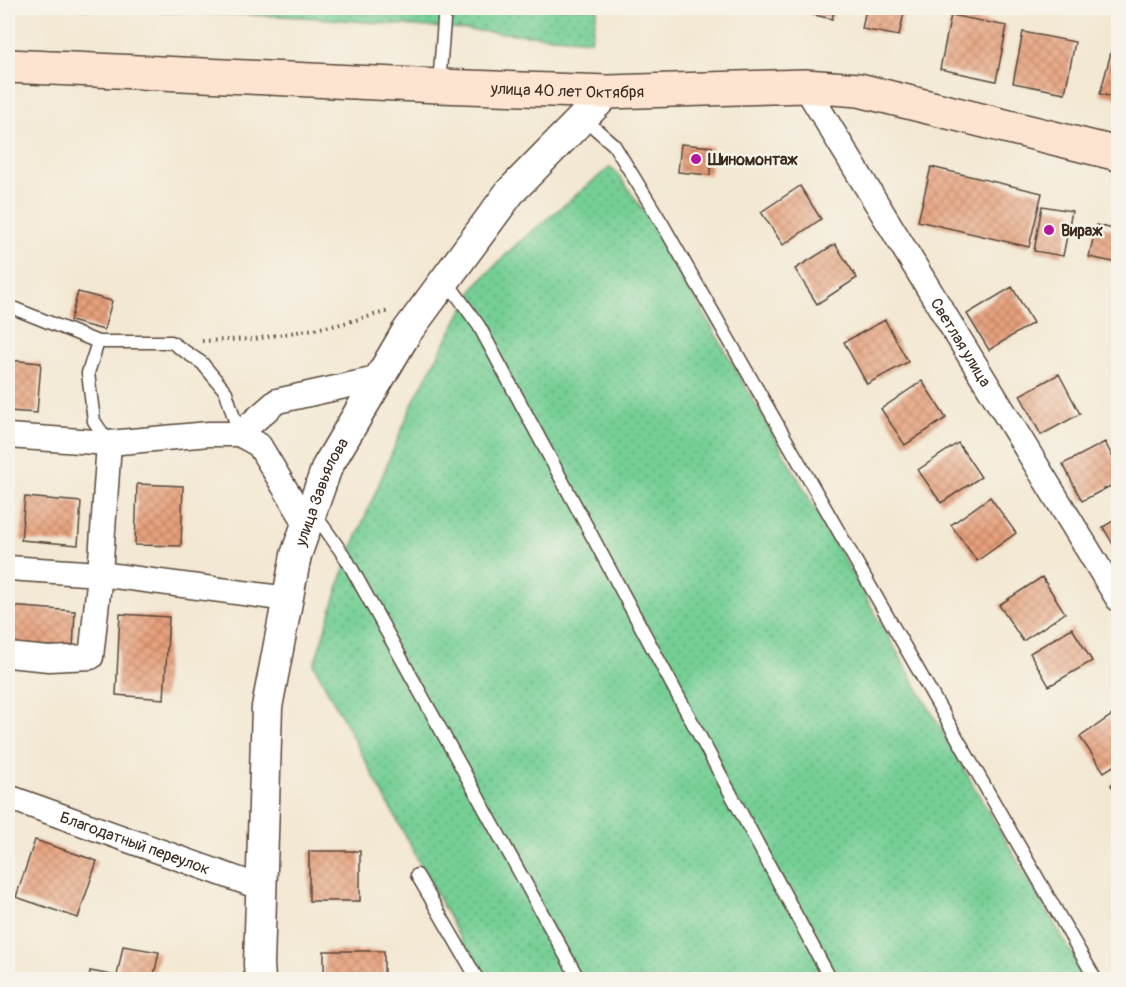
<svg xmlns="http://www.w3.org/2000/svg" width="1126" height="987" viewBox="0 0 1126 987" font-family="Pangolin,sans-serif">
  <defs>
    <pattern id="garden-dots" width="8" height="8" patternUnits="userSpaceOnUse" patternTransform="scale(1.5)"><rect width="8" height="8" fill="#75cf95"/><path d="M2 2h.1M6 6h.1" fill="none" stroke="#61a879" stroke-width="1.8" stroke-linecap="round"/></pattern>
    <pattern id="building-cross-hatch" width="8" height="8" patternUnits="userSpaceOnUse" patternTransform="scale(1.5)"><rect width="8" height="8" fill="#e7a07c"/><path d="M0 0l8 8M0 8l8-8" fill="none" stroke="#bc8365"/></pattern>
  </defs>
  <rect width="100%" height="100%" fill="#f7f3e8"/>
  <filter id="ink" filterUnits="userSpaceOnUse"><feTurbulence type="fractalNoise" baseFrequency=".0167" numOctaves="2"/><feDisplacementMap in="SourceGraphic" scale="12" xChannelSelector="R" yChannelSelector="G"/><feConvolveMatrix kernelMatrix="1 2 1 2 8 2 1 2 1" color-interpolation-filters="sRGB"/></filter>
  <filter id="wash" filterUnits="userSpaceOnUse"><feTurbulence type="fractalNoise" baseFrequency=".008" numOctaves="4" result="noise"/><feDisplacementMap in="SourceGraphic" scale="24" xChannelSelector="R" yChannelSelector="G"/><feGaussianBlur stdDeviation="1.35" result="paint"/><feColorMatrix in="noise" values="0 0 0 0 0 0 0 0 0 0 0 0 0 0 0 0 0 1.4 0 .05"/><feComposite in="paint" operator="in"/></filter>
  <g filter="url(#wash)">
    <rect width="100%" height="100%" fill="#f3e8d3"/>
    <!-- garden -->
    <path fill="url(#garden-dots)" stroke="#587c5a" stroke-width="1.5" d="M73,8H598L591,40L303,17Z
      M610,167L620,177L655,228L977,792L1087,979H482L314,665L347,560L415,398L476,285L517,244Z"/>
    <g id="blocks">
      <!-- building -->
      <path fill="url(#building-cross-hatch)" d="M785,8H835L832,19Z
        M866,8H905L899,36L862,29Z
        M951,15L1007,26L996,81L940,69Z
        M1118,26V98L1100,94Z
        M1023,32L1075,42L1065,93L1013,83Z
        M681,144L712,147L710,175L678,172Z
        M931,167L1042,193L1029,247L918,221Z
        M800,186L821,219L783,245L761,212Z
        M1042,206L1072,211L1063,256L1034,251Z
        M1096,225L1118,230V263L1089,257Z
        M835,244L857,278L817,304L795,269Z
        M1012,287L1033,323L989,350L967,314Z
        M78,292L112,301L104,330L70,321Z
        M885,320L908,362L867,384L844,342Z
        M8,360L41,363L37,413L8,411Z
        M1059,374L1080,414L1041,435L1020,395Z
        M922,381L946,418L905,445L881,409Z
        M1105,442L1118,468V482L1082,501L1063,464Z
        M958,443L981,477L941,503L918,470Z
        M137,484L183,486L181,546L135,545Z
        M25,497L81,502L78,545L21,540Z
        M990,497L1016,533L977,561L951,525Z
        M1118,518V553L1103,527Z
        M1042,577L1065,613L1023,641L999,605Z
        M8,606L75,611L73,648L8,643Z
        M120,614L169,617L164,699L116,695Z
        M1072,628L1092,661L1049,686L1030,653Z
        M1118,711V763L1104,772L1080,737Z
        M1118,780V796L1111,785Z
        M35,840L97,861L78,918L16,897Z
        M309,851H360V901H309Z
        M123,946L159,952L153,980H89L90,971L117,976Z
        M324,951H384V980H324Z"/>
    </g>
  </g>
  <g filter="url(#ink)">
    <use href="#blocks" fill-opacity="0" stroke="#574639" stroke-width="1.5"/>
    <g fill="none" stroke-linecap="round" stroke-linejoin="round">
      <defs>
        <path id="service" d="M439,85L445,8
          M582,117L614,145L663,225L1096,980
          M446,280L479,326L831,980
          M8,306L98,342H171L202,363L226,392L239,434
          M98,342L88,373L94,421L109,443
          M314,513L347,560L579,980
          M417,875L478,980"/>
        <g id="minor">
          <path id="s1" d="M805,86L1118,599"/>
          <path d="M239,434L277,401L381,378"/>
          <path d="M8,436L109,443L209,434H239L259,445L307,525"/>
          <path d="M8,568L100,574L288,599"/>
          <path d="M8,655L49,659L91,657L100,574L109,443"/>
          <path id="s2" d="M8,797L262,888"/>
        </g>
        <g id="tertiary">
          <path id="s3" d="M260,980L259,964L267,707L296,555L327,467L406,333L510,192L608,92"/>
        </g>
        <g id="secondary">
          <path id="s4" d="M8,66L439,86L608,92L805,86L859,90L1118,154"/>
        </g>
      </defs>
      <!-- service casing -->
      <use href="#service" stroke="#574639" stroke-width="15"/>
      <!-- minor casing -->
      <use href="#minor" stroke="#574639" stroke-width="27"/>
      <!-- tertiary casing -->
      <use href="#tertiary" stroke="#574639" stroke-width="33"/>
      <!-- secondary casing -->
      <use href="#secondary" stroke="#574639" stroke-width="36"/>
      <!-- path -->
      <path stroke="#574639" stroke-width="4" stroke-dasharray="1.5 4.5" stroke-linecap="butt" d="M202,341L254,339L337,325L389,311"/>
      <!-- service -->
      <use href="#service" stroke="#fff" stroke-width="12"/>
      <!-- minor -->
      <use href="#minor" stroke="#fff" stroke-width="24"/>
      <!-- tertiary -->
      <use href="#tertiary" stroke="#fff" stroke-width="30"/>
      <!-- secondary -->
      <use href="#secondary" stroke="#fde4d1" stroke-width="33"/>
    </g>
  </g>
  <!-- markers -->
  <g fill="#b5179e" stroke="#f7f3e8" stroke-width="2">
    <circle cx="696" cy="159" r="6"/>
    <circle cx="1049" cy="230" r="6"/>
  </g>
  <g text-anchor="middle" stroke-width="5" stroke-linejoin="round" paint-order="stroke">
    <!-- street labels -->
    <g font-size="16" fill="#3b2a1e" stroke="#f7f3e8">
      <text dy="6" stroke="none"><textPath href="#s4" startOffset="560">улица 40 лет Октября</textPath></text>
      <text dy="6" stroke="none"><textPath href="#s1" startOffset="300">Светлая улица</textPath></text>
      <text dy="6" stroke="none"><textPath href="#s3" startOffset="496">улица Завьялова</textPath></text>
      <text dy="6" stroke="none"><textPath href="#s2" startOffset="135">Благодатный переулок</textPath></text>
    </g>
    <!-- poi labels -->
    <g font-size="16" font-weight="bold" fill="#3b2a1e" stroke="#f7f3e8" text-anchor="start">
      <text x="708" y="165">Шиномонтаж</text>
      <text x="1061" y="236">Вираж</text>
    </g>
  </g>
  <!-- margin -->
  <rect width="1126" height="987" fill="none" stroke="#f7f3e8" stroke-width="30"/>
</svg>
